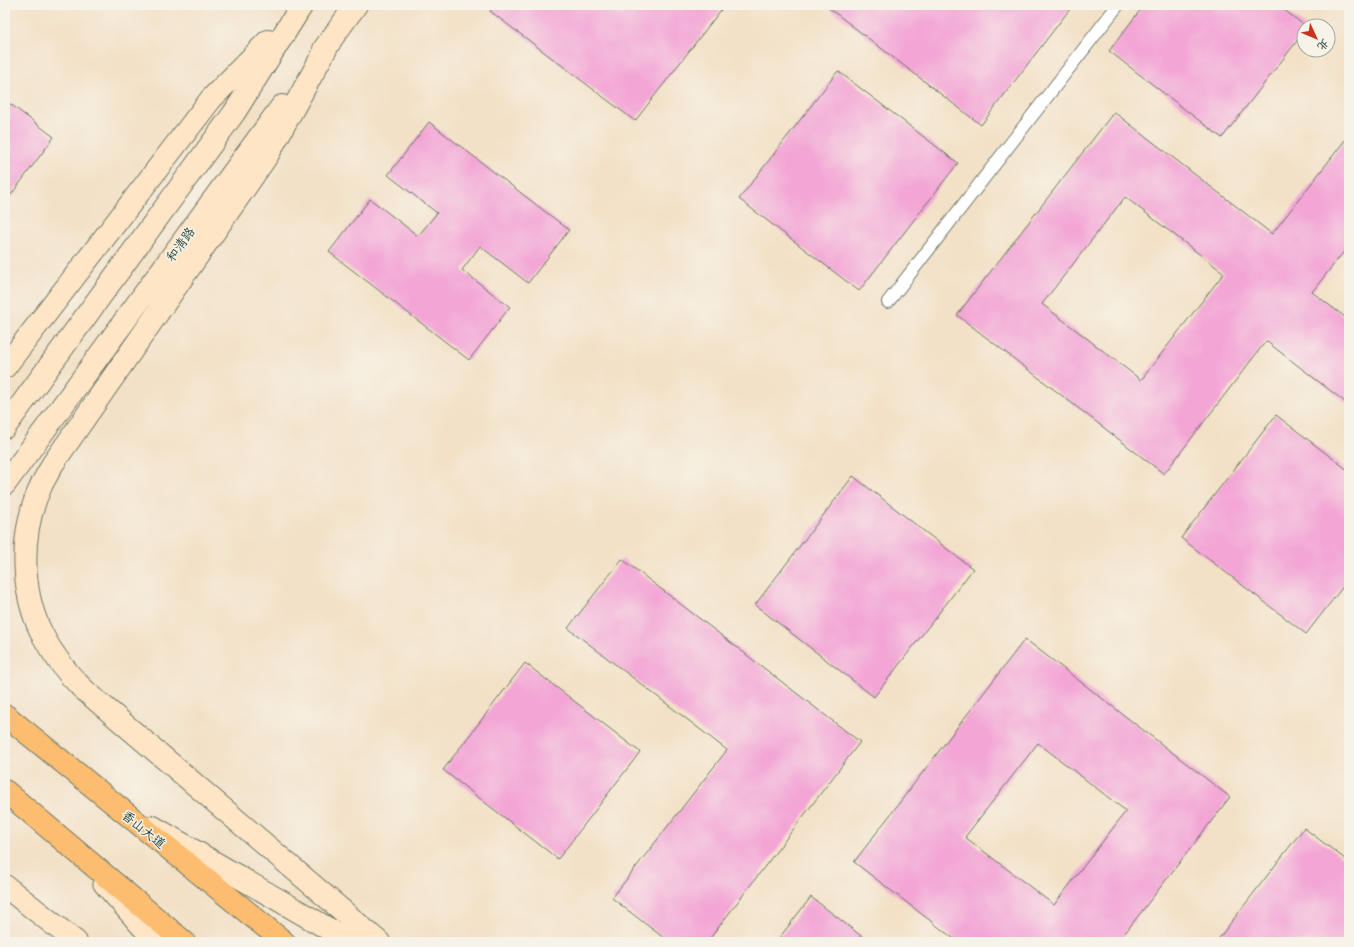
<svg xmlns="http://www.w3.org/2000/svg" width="1354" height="947" viewBox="0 0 1354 947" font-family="Delius,'LXGW WenKai TC',sans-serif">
  <rect width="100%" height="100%" fill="#f7f3e8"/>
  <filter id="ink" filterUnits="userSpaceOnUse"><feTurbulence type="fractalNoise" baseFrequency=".025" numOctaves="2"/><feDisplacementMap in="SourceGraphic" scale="8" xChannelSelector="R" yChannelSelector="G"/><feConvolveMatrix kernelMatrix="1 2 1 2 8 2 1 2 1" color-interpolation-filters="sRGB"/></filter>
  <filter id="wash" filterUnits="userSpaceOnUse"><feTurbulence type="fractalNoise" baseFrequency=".012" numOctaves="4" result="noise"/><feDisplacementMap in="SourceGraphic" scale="16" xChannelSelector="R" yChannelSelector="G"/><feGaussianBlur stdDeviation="0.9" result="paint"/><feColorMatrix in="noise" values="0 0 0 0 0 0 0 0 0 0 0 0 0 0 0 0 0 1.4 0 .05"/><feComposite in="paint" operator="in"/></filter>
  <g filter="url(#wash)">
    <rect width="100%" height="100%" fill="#f3e1c7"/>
    <g id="blocks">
      <!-- building -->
      <path fill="#f3a6d6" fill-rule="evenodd" d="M495,5H723L724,6L635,121L490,11Z
        M825,5H1073L981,125Z
        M1144,5H1278L1305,26H1304V32L1222,138L1109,51Z
        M838,71L958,163L859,291L739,199Z
        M5,100L54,137L5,203Z
        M1114,112L1272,234L1349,135V245L1312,292L1349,320V405L1266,341L1164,474L957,315ZM1125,197L1224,273L1141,380L1042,304Z
        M429,122L569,230L528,283L480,246L462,270L510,307L469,360L329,252L370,199L418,236L437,213L388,175Z
        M1276,415L1349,471V579L1306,634L1181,538Z
        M853,476L973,569L874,697L755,605Z
        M622,559L860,742L707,942H669L612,898L727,750L568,628Z
        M1025,639L1230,797L1118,942H958L854,862ZM1038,743L1126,811L1054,905L965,837Z
        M525,663L640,752L558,859L443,770Z
        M1304,828L1349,862V942H1216Z
        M811,897L869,942H776Z"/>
    </g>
  </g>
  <g filter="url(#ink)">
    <use href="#blocks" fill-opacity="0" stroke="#697667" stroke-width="1"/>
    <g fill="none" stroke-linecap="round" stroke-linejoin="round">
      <defs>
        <path id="service" d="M888,302L1118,5"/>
        <path id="secondary" d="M332,38L267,156L52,465C49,472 44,479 41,486C20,531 20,590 42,634C53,655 66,672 82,688L379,942
          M324,49L356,5
          M5,367L211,99L268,41
          M5,427L234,113L302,5
          M5,484L282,106
          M153,827L351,942
          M104,883L156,942
          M5,886L76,942"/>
        <path id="trunk" d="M5,715L284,942
          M5,791L184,942"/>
      </defs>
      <!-- service casing -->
      <use href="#service" stroke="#697667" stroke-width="14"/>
      <!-- secondary casing -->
      <use href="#secondary" stroke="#697667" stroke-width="24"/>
      <!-- trunk casing -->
      <use href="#trunk" stroke="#697667" stroke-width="24"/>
      <!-- service -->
      <use href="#service" stroke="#fff" stroke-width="12"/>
      <!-- secondary -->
      <use href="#secondary" stroke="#fee5c5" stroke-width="22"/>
      <!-- trunk -->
      <use href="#trunk" stroke="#fcbd6f" stroke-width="22"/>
    </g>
  </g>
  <g text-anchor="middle" stroke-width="3" stroke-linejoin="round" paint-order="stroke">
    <!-- street labels -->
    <g font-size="13" fill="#1f3d34" stroke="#f7f3e8">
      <text transform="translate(180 244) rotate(-54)" y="5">和清路</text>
      <text transform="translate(144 829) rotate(39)" y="5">香山大道</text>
    </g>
  </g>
  <!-- margin -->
  <rect width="1354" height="947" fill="none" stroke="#f7f3e8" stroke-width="20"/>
  <!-- north arrow -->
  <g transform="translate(1316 38) rotate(134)"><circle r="19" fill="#f7f3e8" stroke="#a1aaa0"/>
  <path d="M0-3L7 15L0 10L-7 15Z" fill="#c8321e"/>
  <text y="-6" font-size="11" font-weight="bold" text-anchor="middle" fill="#1f3d34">北</text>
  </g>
</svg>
